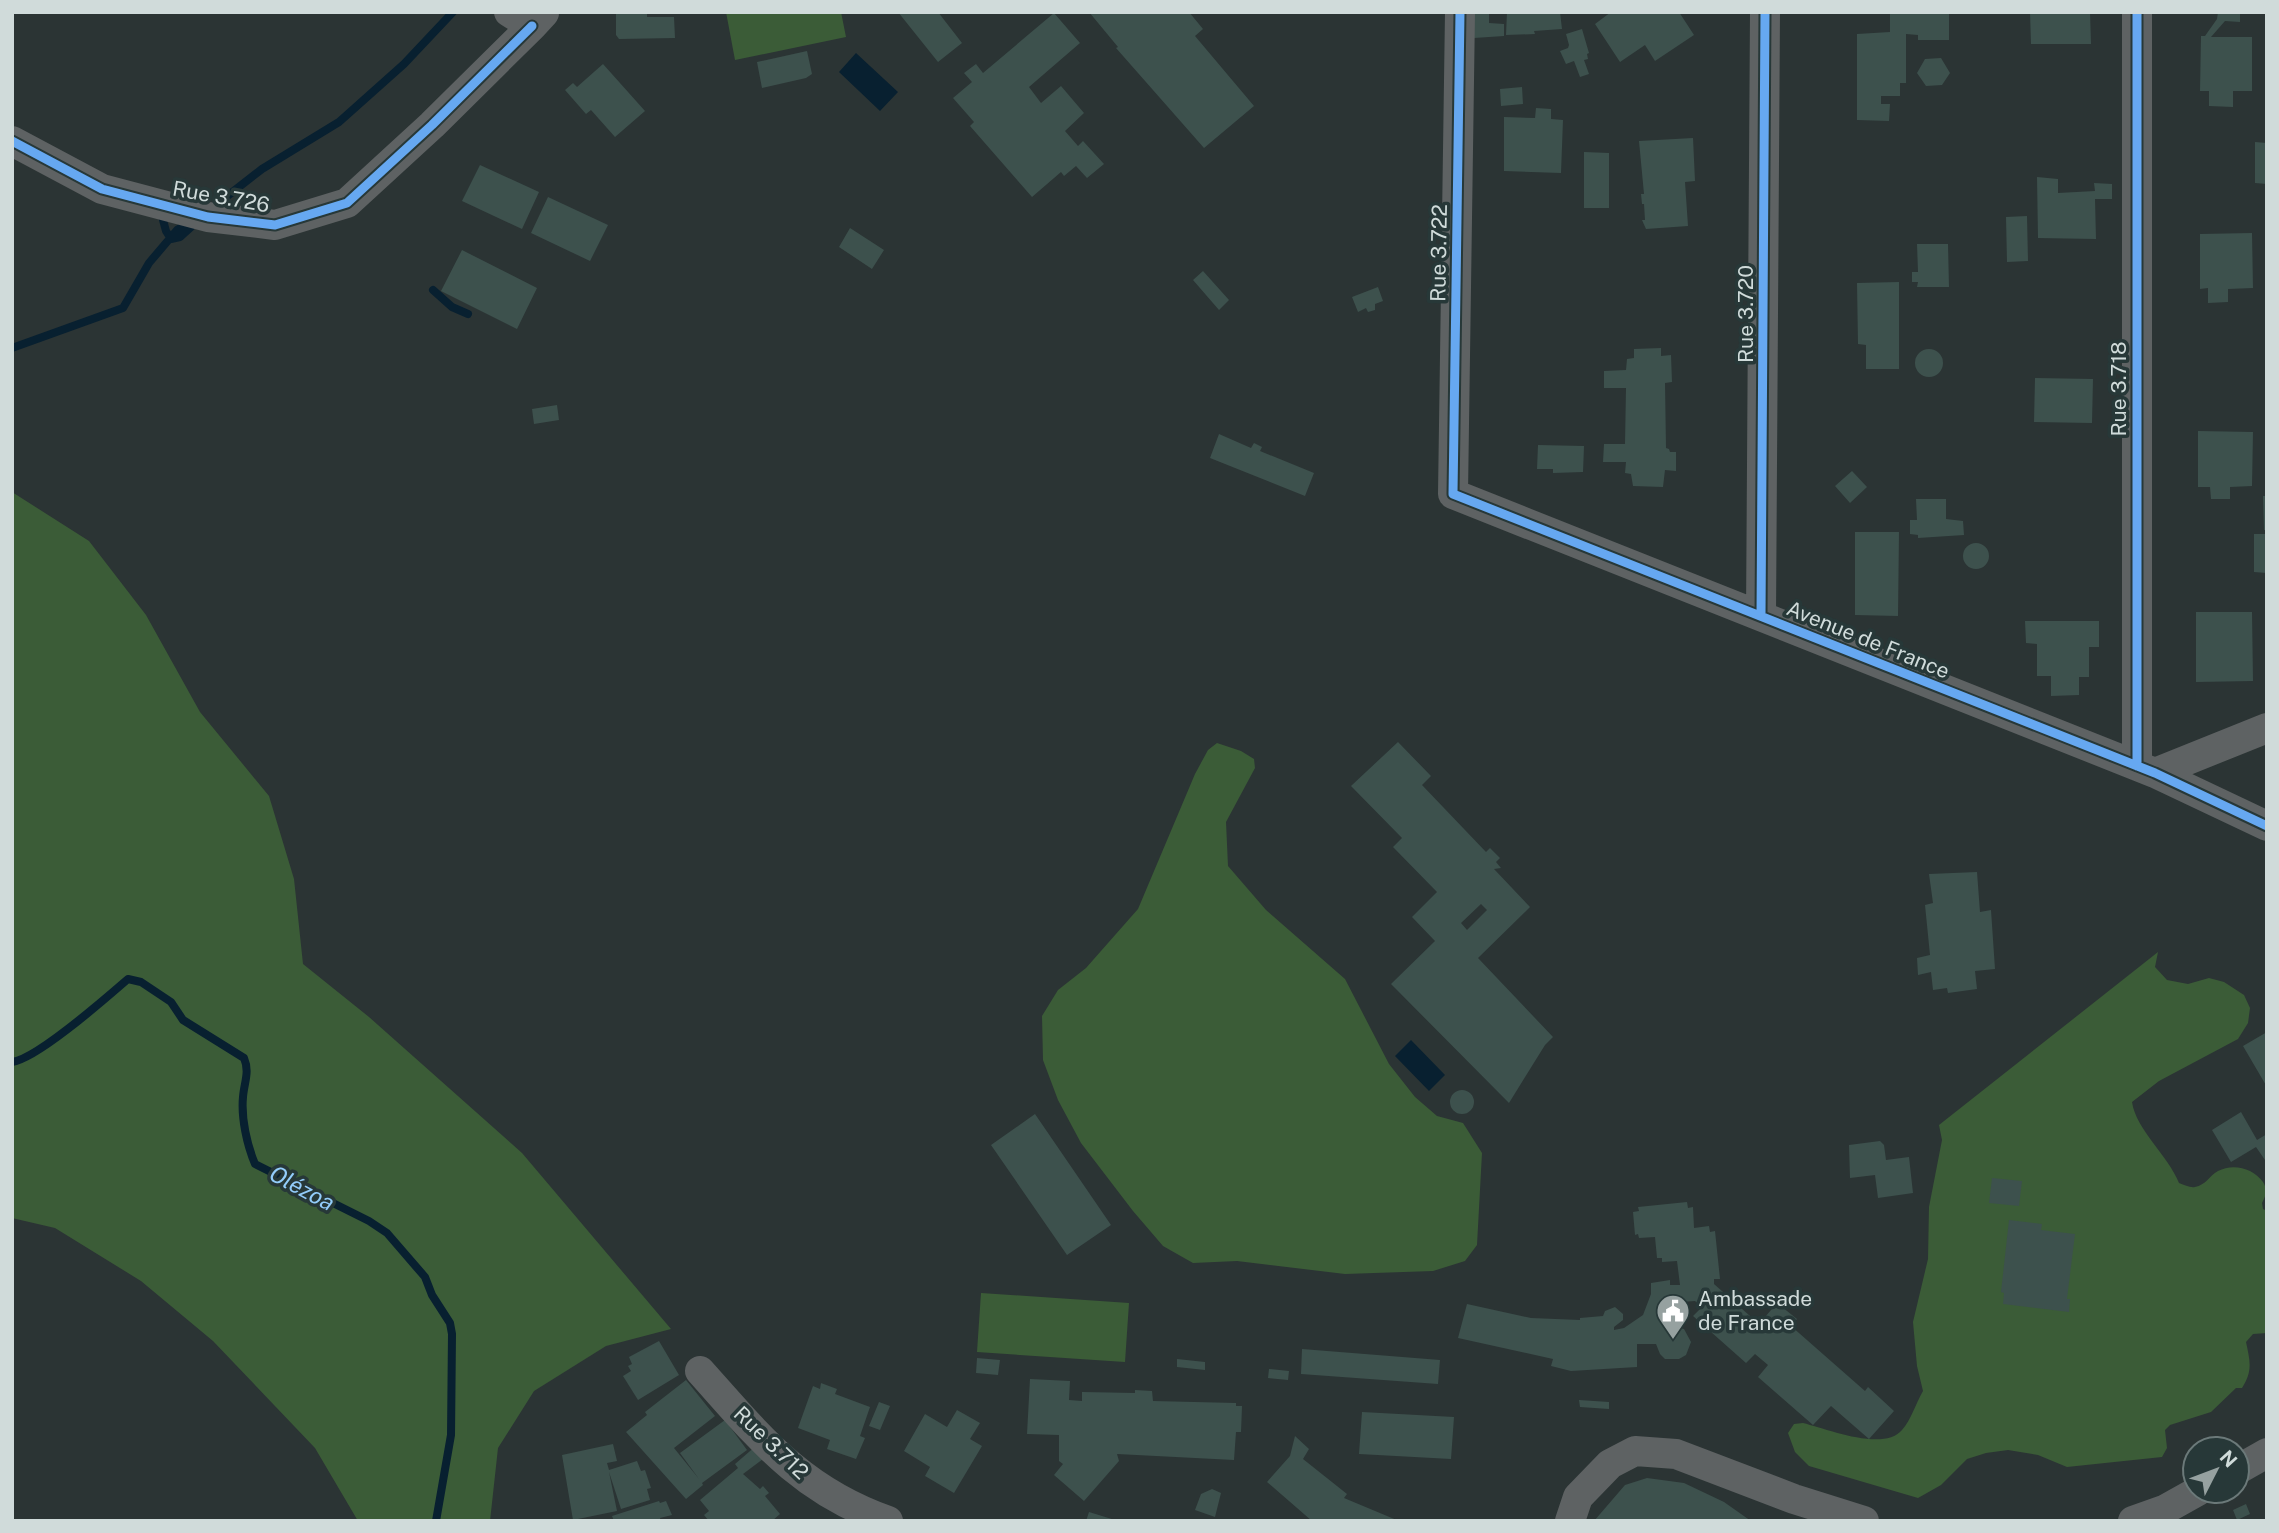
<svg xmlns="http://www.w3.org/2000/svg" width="2279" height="1533" viewBox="0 0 2279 1533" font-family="'Public Sans',sans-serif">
  <rect width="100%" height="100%" fill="#2b3434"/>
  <!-- green -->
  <path fill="#3b5c37" d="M726,12H841L846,37L735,60Z
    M12,492L89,541L146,615L200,712L269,796L294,879L303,964L369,1017L522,1153L671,1329L606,1346L534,1391L498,1448L490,1521H358L315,1448L213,1341L141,1281L55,1228L12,1218Z
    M1217,743L1241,751L1254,759L1255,768L1226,822L1228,866L1266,910L1345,979L1389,1064L1415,1097L1437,1116L1463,1123L1482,1153L1477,1245L1465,1261L1433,1271L1345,1274L1237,1261L1193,1263L1163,1246L1133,1211L1081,1143L1058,1100L1043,1060L1042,1016L1058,990L1086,968L1138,909L1195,774L1208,750Z
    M2158,952L2155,967L2167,980L2188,984L2209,978L2224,982L2244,995L2250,1008L2248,1023L2238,1039L2159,1081L2132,1102C2136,1130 2168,1155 2179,1183C2185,1185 2190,1188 2195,1187C2206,1185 2209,1176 2218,1171C2233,1163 2253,1168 2263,1182C2268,1190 2266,1195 2262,1203L2263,1209L2267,1211V1333L2253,1334L2246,1342C2250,1361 2253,1371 2242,1388H2236L2211,1412L2170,1425L2165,1430L2167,1448L2162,1457L2067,1467L2038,1455L2008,1450L1986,1453L1967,1459L1941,1485L1918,1498L1809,1466L1795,1452L1788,1433L1794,1424L1803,1423C1827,1429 1884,1452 1902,1430C1911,1420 1916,1403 1923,1391L1917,1366L1913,1322L1928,1259L1929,1207L1942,1140L1939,1125Z
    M981,1293L1129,1303L1125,1362L977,1352Z"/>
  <!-- water -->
  <path fill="#082030" d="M856,53L898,92L880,111L839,72Z
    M1411,1040L1445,1075L1429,1091L1395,1056Z"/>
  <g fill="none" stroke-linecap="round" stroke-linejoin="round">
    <!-- stream -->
    <path stroke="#082030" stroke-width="8" d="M212,208L262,169L339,122L404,64L453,12
      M163,220L166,231L171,239L180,237L191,227
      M433,290L452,307L468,314
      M12,348L123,308L149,263L177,230L192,221
      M12,1062C37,1059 106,998 128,979L141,982L171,1002L183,1020L244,1058C250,1072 244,1083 243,1097C241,1118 247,1145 255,1164L369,1221L387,1233L425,1277L432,1295L450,1323L452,1334L451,1435L436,1521"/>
  </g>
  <!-- building -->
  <path fill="#3d514d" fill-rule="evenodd" d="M616,12H647V17H674L675,38L619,39L616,35Z
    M898,12H938L962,43L938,62Z
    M1089,12H1189L1203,29L1195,36L1254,106L1204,148L1116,48L1118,47Z
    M1474,12H1489V23L1504,24V36L1474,38Z
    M1507,12H1560L1562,29L1534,31L1535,34L1506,35Z
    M1611,12H1679L1694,35L1655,61L1645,45L1620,62L1595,24Z
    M1917,12H1949V40H1918V35L1906,34V83H1900V96H1881V104H1890L1889,121L1857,120V34L1890,32V14Z
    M2030,12H2090L2091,44H2031Z
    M2218,12H2240V22L2225,21L2211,37H2252V91H2233V107L2209,106V91H2200L2201,36H2205L2217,19Z
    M1054,13L1080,43L1029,87L1041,103L1061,86L1084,113L1065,131L1078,146L1083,141L1104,164L1087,178L1076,166L1064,176L1061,172L1032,197L970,126L974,122L953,98L972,82L964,73L976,64L983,73Z
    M1582,29L1589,53L1587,54L1588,59L1584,60L1589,74L1580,77L1574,61L1566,64L1560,51L1568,48L1569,45L1566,34Z
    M807,51L812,74L806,78L762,88L757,62Z
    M1941,58L1950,73L1942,85L1926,86L1917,73L1925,59Z
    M603,64L645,111L615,137L591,110L586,114L565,90L573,83L577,87Z
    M1522,87L1523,104L1501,106L1500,89Z
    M1536,108L1551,109V119L1563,120L1561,173L1504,171V117L1535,118Z
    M1693,138L1695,181L1685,182L1688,226L1646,229L1642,220H1645L1644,204H1642L1641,194H1644L1639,141Z
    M2255,142L2267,143V184L2255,183Z
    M1584,152L1609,153V208H1584Z
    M480,165L539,192L522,229L462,201Z
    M2037,177L2058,179V193L2095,191L2094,183L2112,184V199H2095L2096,239L2038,238Z
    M548,197L608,225L590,261L531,233Z
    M2027,216L2028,261L2007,262L2006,217Z
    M850,228L884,250L872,269L839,247Z
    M2252,233L2253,288L2228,289V302L2208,303V288L2200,289V234Z
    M1917,244H1948L1949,287H1917L1918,282H1912V272H1918Z
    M462,250L537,288L517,329L441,291Z
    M1203,271L1229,300L1219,310L1193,280Z
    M1899,282V369H1866V345L1858,344L1857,283Z
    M1378,287L1383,301L1375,304V310L1368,312L1366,308L1358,312L1352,297Z
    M1661,348V356L1671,355L1672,382L1665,383L1666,448L1669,449L1670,452H1676V471L1665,470L1663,487L1633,486L1631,474L1625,473L1626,462H1603L1604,444H1625L1626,388H1604V371L1626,370L1627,359L1634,358V349Z
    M1915 363a14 14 0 1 1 28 0a14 14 0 1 1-28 0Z
    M2035,378L2093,379L2092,423L2034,422Z
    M557,405L559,420L534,424L532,409Z
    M2198,431L2253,432L2252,486L2230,487V499H2211L2210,487H2198Z
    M1219,434L1251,448L1254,443L1262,447L1260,451L1314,473L1305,496L1210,458Z
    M1538,445L1584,446L1583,472L1553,473V469H1537Z
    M1852,471L1867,487L1850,503L1835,486Z
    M2263,496H2267V530H2264Z
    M1916,499H1946V519L1963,521L1964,535L1918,538V535L1910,534V520H1917Z
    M1855,532H1899L1898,616L1855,615Z
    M2254,534H2267V573L2254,572Z
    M1963 556a13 13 0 1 1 26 0a13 13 0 1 1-26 0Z
    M2196,612H2252L2253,681L2196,682Z
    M2025,621H2099V647H2089V677H2079V695L2051,696V676H2037V644L2026,643Z
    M1398,742L1431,776L1422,785L1486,852L1490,848L1500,858L1496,862L1501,868L1494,869L1530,907L1478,958L1553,1037L1545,1045L1509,1103L1391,984L1435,941L1412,917L1437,892L1393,847L1402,838L1351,786ZM1481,904L1487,910L1467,930L1461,923Z
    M1977,872L1980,912L1991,910L1995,969L1975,971L1977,989L1948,993L1947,988L1933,990L1931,972L1918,975L1917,958L1930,955L1925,905L1933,903L1929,874Z
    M2267,1032V1087L2243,1046Z
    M1450 1102a12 12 0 1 1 24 0a12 12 0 1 1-24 0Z
    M2241,1112L2257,1140L2267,1134V1159L2265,1160L2256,1147L2231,1162L2212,1130Z
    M1035,1114L1111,1225L1067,1255L991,1145Z
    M1880,1141L1884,1145L1886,1160L1909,1157L1913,1193L1878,1198L1875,1175L1850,1178L1849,1145Z
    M1992,1178L2022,1181L2019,1206L1989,1203Z
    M1687,1202L1688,1208L1693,1207L1694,1228L1709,1226L1710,1232L1715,1231L1720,1279H1714V1284L1759,1324L1777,1303L1797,1319L1791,1326L1865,1391L1868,1387L1894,1411L1869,1439L1831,1406L1813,1425L1758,1377L1768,1365L1755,1354L1746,1363L1693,1316L1702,1307L1695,1301L1667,1303L1670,1326L1684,1329L1691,1342L1686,1355L1679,1359H1665L1660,1354L1656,1344H1637V1367L1571,1371L1551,1366L1553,1359L1458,1338L1467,1304L1531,1318L1580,1320V1318L1603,1316L1605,1311L1615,1307L1623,1314V1320L1614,1327V1330L1624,1328L1643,1315L1651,1294V1283L1670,1280V1285H1680L1677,1261L1662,1262V1258H1657L1655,1237L1639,1238L1638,1234L1635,1235L1633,1212L1639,1211L1638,1207Z
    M2009,1220L2042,1224L2041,1230L2075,1234L2067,1299H2070L2069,1312L2003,1304L2004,1293L2001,1292Z
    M659,1341L679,1375L638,1400L623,1376L631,1371L628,1366L632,1364L629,1357Z
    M1302,1349L1440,1360L1438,1384L1301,1374Z
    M977,1358L1000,1360L998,1375L976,1373Z
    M1177,1359L1205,1362V1370L1177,1367Z
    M1269,1369L1289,1371L1288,1380L1268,1378Z
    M1030,1379L1070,1381L1069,1400L1082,1401V1392L1135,1393V1390L1152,1391L1153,1401L1236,1403V1406H1242L1241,1432H1236L1234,1460L1117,1454L1119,1461L1084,1501L1054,1475L1063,1464L1059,1461V1435L1027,1434Z
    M686,1380L715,1416L674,1448L699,1479L680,1453L725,1420L747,1450L702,1483L703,1485L686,1499L626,1432L647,1415L645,1412Z
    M821,1383L837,1389L835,1394L870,1407L860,1436L865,1438L856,1459L827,1449L830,1440L798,1428L813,1386L820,1389Z
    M1579,1400L1609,1402V1409L1580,1407Z
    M879,1402L890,1406L880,1430L869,1426Z
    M957,1410L980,1423L970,1439L982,1446L954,1493L925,1476L930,1467L904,1451L925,1414L947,1427Z
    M1362,1412L1454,1417L1451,1459L1359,1454Z
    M1295,1436L1309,1449L1303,1459L1347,1494L1344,1498L1399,1521H1312L1267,1482L1290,1456Z
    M613,1444L617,1461L607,1463L609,1470L637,1461L641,1471L645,1470L651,1488L647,1489L650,1500L621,1509L609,1472L617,1511L573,1520L562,1455Z
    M757,1445L767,1456L743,1474L760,1489L763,1486L769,1493L765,1496L780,1514L772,1521H709L704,1515L709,1511L700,1500L738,1468L735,1464Z
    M1647,1478L1684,1483L1724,1502L1751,1521H1594L1625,1485Z
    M1212,1489L1221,1493L1215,1517L1195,1510L1201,1494Z
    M659,1501L660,1503L666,1501L672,1515L660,1518L661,1521H614L612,1516Z
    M2246,1504L2250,1514L2237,1520L2233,1510Z
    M1089,1512L1115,1520V1521H1086Z"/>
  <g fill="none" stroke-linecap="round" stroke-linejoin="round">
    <!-- minor -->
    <path stroke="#5e6263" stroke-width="30" d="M509,12L532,26L544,13
      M1460,12L1453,494L2155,773L2267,826
      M12,141L102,189L208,217L275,225L347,203L432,125L532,26
      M1761,616L1765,12
      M2137,766V12
      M2155,773L2267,728
      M700,1371C760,1438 800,1490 888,1521
      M2237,1470L2267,1453
      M1570,1521L1578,1497L1610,1464L1635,1451L1676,1454L1794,1499L1864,1521
      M2133,1521L2164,1510L2198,1491"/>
    <defs>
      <path id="cycleway" d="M1460,12L1453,494L2155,773L2267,826
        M12,141L102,189L208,217L275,225L347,203L432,125L532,26
        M1761,616L1765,12
        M2137,766V12"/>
    </defs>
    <!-- cycleway casing -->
    <use href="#cycleway" stroke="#273838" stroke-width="13"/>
    <!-- cycleway -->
    <use href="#cycleway" stroke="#66a8f1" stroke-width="9"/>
  </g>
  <!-- icons -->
  <defs>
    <symbol id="civic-pin" viewBox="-11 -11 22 30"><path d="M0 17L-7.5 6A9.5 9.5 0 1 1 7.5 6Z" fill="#96a1a0" stroke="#273838"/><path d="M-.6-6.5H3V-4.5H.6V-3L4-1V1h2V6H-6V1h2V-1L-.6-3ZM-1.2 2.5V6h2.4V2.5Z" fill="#fff"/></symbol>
  </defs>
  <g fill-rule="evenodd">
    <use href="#civic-pin" x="1654" y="1292" width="38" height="52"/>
  </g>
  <g text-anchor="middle" stroke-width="7" stroke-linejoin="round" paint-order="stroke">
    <!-- street labels -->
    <g font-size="21" fill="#d0dbda" stroke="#273838">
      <text transform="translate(221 197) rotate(10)" y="7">Rue 3.726</text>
      <text transform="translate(1439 253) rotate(-89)" y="7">Rue 3.722</text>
      <text transform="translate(1746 314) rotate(-90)" y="7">Rue 3.720</text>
      <text transform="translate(2119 389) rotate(-90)" y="7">Rue 3.718</text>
      <text transform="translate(1868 640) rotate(22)" y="7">Avenue de France</text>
      <text transform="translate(771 1443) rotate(44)" y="7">Rue 3.712</text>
    </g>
    <!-- poi labels -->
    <g font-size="21" fill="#d0dbda" stroke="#273838" text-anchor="start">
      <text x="1698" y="1306">Ambassade<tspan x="1698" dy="24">de France</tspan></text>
    </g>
    <!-- water labels -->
    <g font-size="23" font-style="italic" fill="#93cdfb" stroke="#273838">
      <text transform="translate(302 1188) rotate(28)" y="8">Olézoa</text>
    </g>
  </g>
  <!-- border -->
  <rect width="2279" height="1533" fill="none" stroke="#d0dbda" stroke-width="28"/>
  <!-- north arrow -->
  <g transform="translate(2216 1470) rotate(48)"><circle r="33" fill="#273838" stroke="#6b7979" stroke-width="2"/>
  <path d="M0-5L12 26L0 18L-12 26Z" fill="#96a1a0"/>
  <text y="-10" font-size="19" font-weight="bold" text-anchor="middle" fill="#d0dbda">N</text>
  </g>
</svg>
